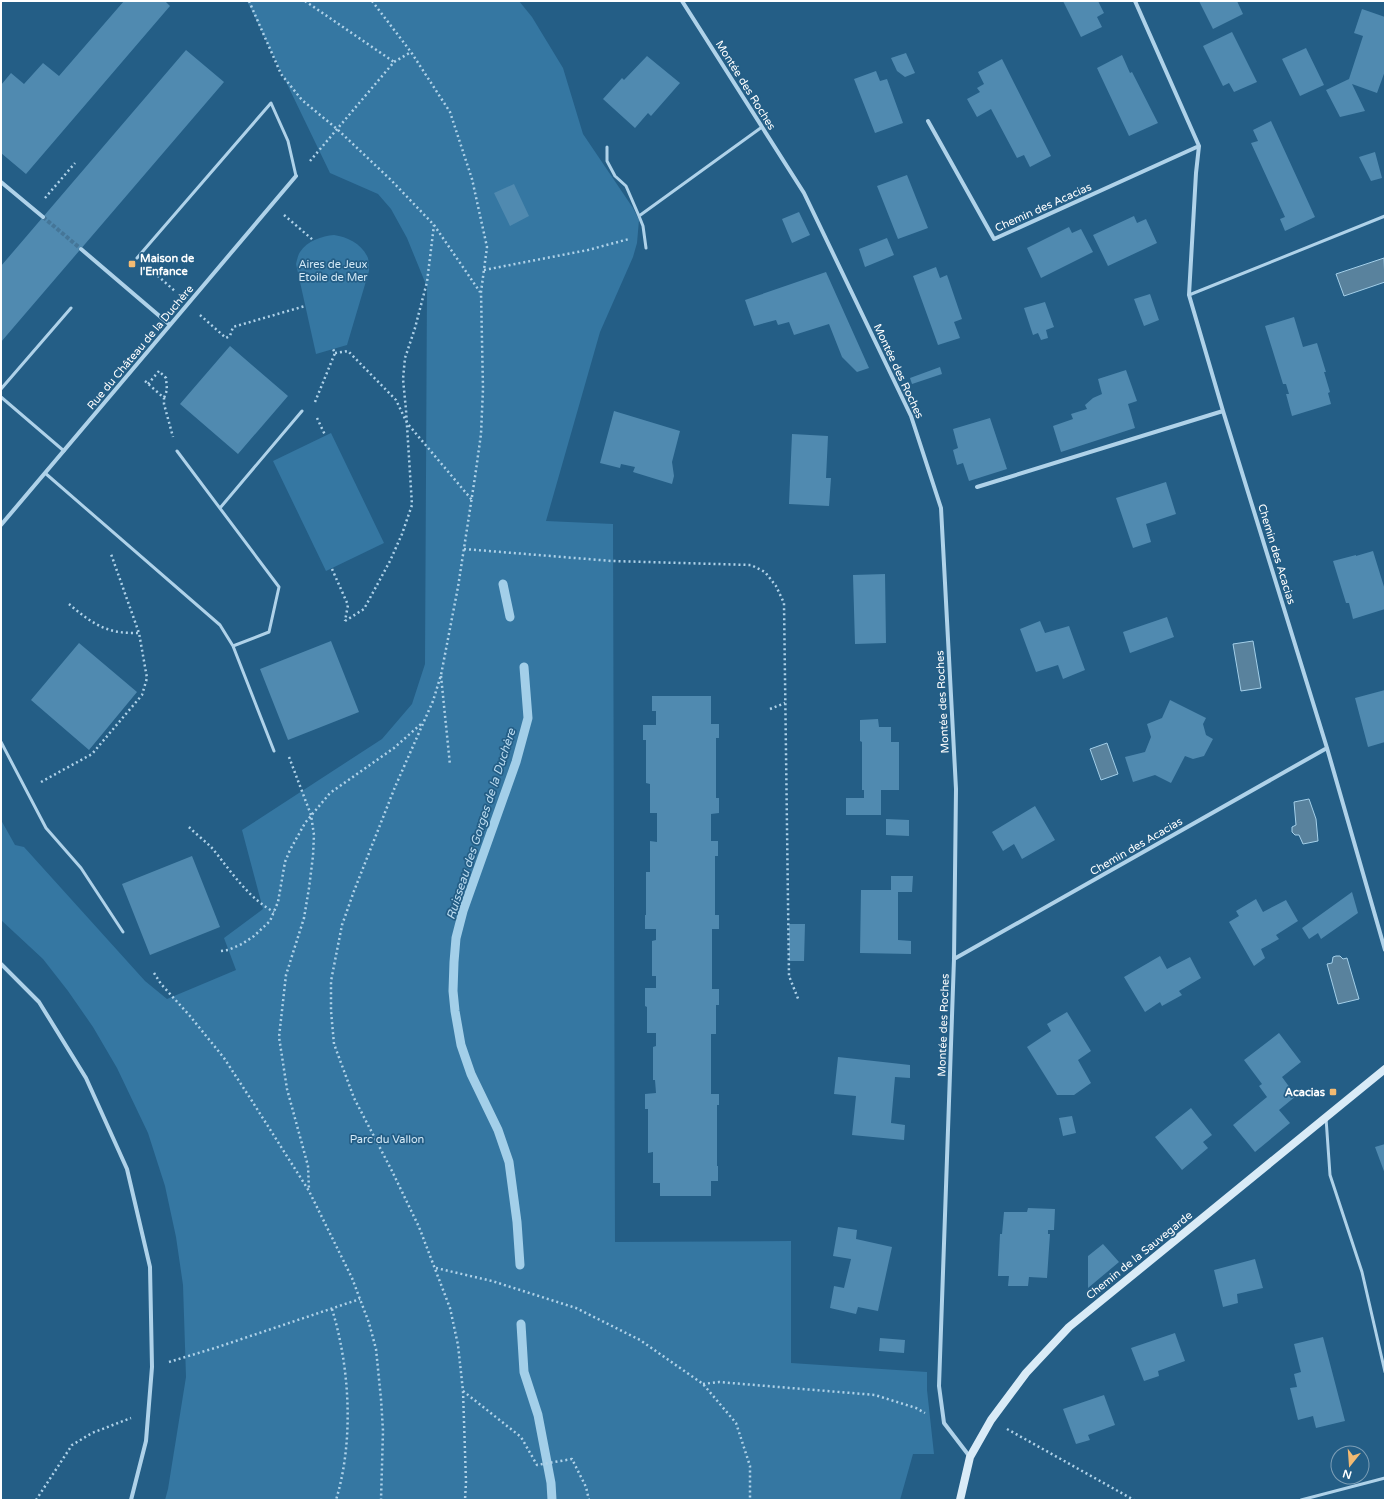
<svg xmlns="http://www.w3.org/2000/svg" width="1386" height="1501" viewBox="0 0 1386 1501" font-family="'Varela Round',sans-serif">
  <rect width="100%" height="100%" fill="#245e86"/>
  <!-- green -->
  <path fill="#3577a2" d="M247,1H519L532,17L563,68L583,134L633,208L639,220L637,243L633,257L600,332L546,521L613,524L615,1242L791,1241V1363L927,1372V1390L934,1454H913L900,1500H165L168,1489L186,1377L183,1285L176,1237L165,1186L148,1133L117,1068L93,1027L68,991L43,959L1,920V820L15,845L24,847L145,981L167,999L236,970L224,938L263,909L242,830L382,739L412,704L425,664L427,287L407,238L391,209L378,194L330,173Z
    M334,235C348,237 362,244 368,258C369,262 369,267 369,271L347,345L316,354L296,264C297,260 298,255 300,252C307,241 322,236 334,235Z
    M331,433L384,543L326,571L273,461Z"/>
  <!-- water -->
  <path fill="#59829d" stroke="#a3cfe9" d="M1384,258L1385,282L1344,296L1336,274Z
    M1253,641L1261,688L1241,691L1233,644Z
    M1107,743L1118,774L1101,780L1090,749Z
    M1309,799L1316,819L1318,841L1303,844L1299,835H1295L1292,832V827L1296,825L1294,802Z
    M1336,956H1340L1343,959L1347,958L1359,999L1338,1004L1327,964L1332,963L1333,957Z"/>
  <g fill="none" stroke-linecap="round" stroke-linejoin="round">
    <!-- stream -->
    <path stroke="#a3cfe9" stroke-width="9" d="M503,584L510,617
      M520,1265L517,1222L509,1162L498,1130L471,1074L461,1045L455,1011L453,991L454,962L456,938L463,911L516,762L528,718L524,667
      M521,1324L524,1372L538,1415L551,1483L552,1500"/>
  </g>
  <!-- building -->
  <path fill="#508ab0" d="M124,1H165L170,6L26,174L1,153V85L11,73L24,84L43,63L59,76Z
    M1063,1H1098L1104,13L1097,17L1102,27L1081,37Z
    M1199,1H1237L1243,14L1213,29Z
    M1362,9L1385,17V71L1377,93L1352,84L1365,111L1340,117L1326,90L1349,79L1363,36L1354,33Z
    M1232,32L1257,82L1234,92L1229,83L1223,86L1203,46Z
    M1306,48L1324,85L1300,96L1282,59Z
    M186,50L224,82L1,342V266Z
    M906,53L915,73L905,77L897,71L891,58Z
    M1122,55L1130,73L1132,72L1158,123L1129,136L1097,68Z
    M647,56L680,83L651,116L648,113L635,128L603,99L622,78L624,80Z
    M1002,59L1051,156L1030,167L1024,155L1017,158L991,109L977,117L967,99L980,92L977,88L984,84L978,72Z
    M876,71L880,81L887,79L903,123L875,133L854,79Z
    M1271,121L1315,217L1285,231L1280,219L1285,217L1251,143L1258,141L1253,130Z
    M1375,152L1382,178L1371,181L1359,157Z
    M907,175L928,228L898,239L877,186Z
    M514,184L529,216L510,226L494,193Z
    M799,212L810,235L792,243L782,219Z
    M1134,216L1137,223L1146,219L1157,243L1108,266L1093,235Z
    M1069,227L1072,233L1081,229L1093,252L1041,278L1027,248Z
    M887,238L894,255L865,267L859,249Z
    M936,267L940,278L947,275L962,319L954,322L960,338L938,345L913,276Z
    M826,272L869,368L857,372L842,357L829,324L794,335L789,322L778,325L776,320L754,326L745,300Z
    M1150,294L1159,320L1144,326L1134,299Z
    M1045,302L1054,327L1046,330L1048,338L1041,340L1038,333L1033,335L1024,308Z
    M1294,317L1303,347L1317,343L1326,372H1324L1330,392L1328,393L1331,404L1292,416L1286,394H1289L1286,384H1283L1265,326Z
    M230,346L288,396L238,454L180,404Z
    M940,367L942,374L912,384L910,378Z
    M1126,370L1137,401L1128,404L1135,428L1061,452L1053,426L1073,419L1071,414L1087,409L1085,405L1093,398L1102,394L1098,379Z
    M614,411L680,431L672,462L674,476L672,484L633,472L635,467L621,464L620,468L600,463Z
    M990,418L1007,469L969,481L963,463L957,465L953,450L958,448L953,429Z
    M792,434L828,436L826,478H831L829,506L789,504Z
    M1166,482L1176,514L1146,524L1151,542L1133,548L1116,498Z
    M1373,551L1385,590V609L1353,619L1349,603H1346L1333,561L1356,555V556Z
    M885,574L886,643L855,644L853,575Z
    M1167,617L1174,637L1130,653L1123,632Z
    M1040,621L1045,633L1069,626L1085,670L1063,679L1058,665L1036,672L1020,629Z
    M331,641L359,712L288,740L260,669Z
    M79,643L137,692L89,750L31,700Z
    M1385,690V742L1368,747L1355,698Z
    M652,696H711V724H719V738H716V798H719V813L711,814V841H718V856H715V915H719V929H712V989H719V1005H716V1034H711V1094H719V1105H717V1166H718V1181H711V1196H660V1183H653V1152L648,1153V1109H645V1094L656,1093L655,1080H653V1047L656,1046V1033H647V1007L645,1006V988H656V976H652V941L656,940V929H645V915H646V872H650V841L657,842V813H650V784L646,783V740H643V725H656V711H652Z
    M1170,700L1206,718L1203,724L1206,735L1213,739L1204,756L1193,759L1185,756L1171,783L1155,775L1133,782L1125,757L1145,752L1151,737L1147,724L1162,718Z
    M878,719L879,727H891V742H899V790H881V815H846V798H864V790H862V742L860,741V720Z
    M1035,806L1055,840L1022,859L1014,844L1003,851L992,832Z
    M886,819L909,820V836L886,835Z
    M192,856L220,927L150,955L122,884Z
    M891,876H913L912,892H898V940L911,941V954L860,953L861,890H891Z
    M1352,892L1358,913L1321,939L1318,933L1309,939L1302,928Z
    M1256,899L1263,912L1286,900L1298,921L1276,935L1279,939L1261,949L1265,958L1254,966L1229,922L1239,916L1236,911Z
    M789,924H805L804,961H789Z
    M1160,956L1167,969L1190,957L1201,978L1179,991L1182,995L1162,1006L1160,1002L1145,1012L1124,977Z
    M1067,1012L1091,1051L1078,1060L1091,1083L1074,1095H1057L1027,1047L1051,1031L1047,1024Z
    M1279,1033L1301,1062L1282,1077L1296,1096L1279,1110L1290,1123L1255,1152L1233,1125L1267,1097L1259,1086L1262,1084L1244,1060Z
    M838,1057L910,1065V1078L895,1077L891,1123L905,1125L904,1140L852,1135L856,1096L834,1094Z
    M1191,1108L1212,1135L1203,1142L1208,1148L1182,1170L1155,1137Z
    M1072,1116L1076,1133L1063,1136L1059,1118Z
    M1385,1144V1174L1375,1147Z
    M1028,1208L1055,1209L1054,1230H1048V1234H1050L1047,1278L1029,1277L1028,1286H1008L1009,1276H998L1000,1234H1002L1004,1212H1027Z
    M838,1227L857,1230L856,1239L892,1247L878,1311L858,1307L856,1314L830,1308L834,1286L844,1288L851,1259L833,1256Z
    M1103,1244L1119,1262L1088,1288V1256Z
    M1255,1259L1263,1288L1237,1294L1238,1303L1223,1307L1214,1270Z
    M1175,1333L1185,1361L1158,1371L1159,1376L1144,1381L1131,1348Z
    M1323,1337L1345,1421L1316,1428L1313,1416L1298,1420L1290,1388L1297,1387L1294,1374L1301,1372L1294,1344Z
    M880,1338L905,1340L904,1353L879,1351Z
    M1104,1395L1115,1425L1088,1435L1090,1440L1076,1444L1063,1409Z"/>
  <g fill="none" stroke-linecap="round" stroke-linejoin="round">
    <!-- street-tunnel -->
    <path stroke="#457698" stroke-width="4" stroke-dasharray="4 2" stroke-linecap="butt" d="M43,217L81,249"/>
    <!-- path -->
    <path stroke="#afd2e9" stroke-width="2.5" stroke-dasharray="2 3" stroke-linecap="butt" d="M249,1L281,74L302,100L337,129L391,180L434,225L480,292
      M305,1L394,62
      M372,1L411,52L450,112L472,179L487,247L481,292L483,389L481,434L475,477L458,587L441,675L433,701L395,787L354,891L342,925L331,981V1011L334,1044L354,1098L392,1171L419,1227L450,1308L458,1345L463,1391L466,1482L465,1500
      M310,161L394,62L411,52
      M45,198L75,163
      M284,215L313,240
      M150,269L176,292
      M484,270L588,250L629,239
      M200,315L226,338L230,336L233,327L305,306
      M335,353L348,351L396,400L407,423L472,500
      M145,381L164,398V404L173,437
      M148,384L159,371L166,378L167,390L164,398
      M315,402L335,353L333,349
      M317,418L325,435
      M464,549L612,561L751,565L765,572L776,586L784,603L789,976L799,1001
      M332,569L348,605L345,621
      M69,604C83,616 100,630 120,632C126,633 133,633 139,633
      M345,621L364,609L390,561L402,534L412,505L406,410L403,379L405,358L415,328L427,282L434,225
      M441,676L450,765
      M770,709L785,703
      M289,757L311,815L314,835L313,856L309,888L304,918L286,975L279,1037L287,1089L308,1166L309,1190
      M41,782L92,754L142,695L147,678L139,633L111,554
      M189,827C196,834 205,841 212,848C231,871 247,897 274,912
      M221,951L228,950L242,944L254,936L270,921L278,902L285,862L290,850L305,823L330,793L394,748L421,724
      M154,973L161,984L190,1016L224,1058L252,1101L309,1191L352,1278L369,1323L376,1349L381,1399L383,1431L381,1500
      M436,1268L492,1281L576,1308L640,1340L703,1384L736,1423L750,1466V1500
      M332,1309C350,1368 354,1441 336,1500
      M169,1362L218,1347L360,1299
      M703,1384L719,1382L875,1395L916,1408L925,1413
      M463,1391L521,1437L537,1465L572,1459L586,1487L589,1500
      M1007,1429L1134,1500
      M36,1500L72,1445L92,1433L131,1418"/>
    <!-- lane -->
    <path stroke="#afd2e9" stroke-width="3" d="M607,147V161L615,176L626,186L639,216
      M646,248L643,226L639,216L762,127
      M137,258L271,103L288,141L296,176
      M1189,295L1385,216
      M1,389L71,308
      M1,397L64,451
      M177,451L279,587L269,632L233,646
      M45,473L220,625L233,646L274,751
      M220,508L302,411
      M1,742L46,828L81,868L123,932
      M1326,1118L1330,1175L1362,1272L1385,1372
      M1301,1500L1385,1478"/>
    <!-- street -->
    <path stroke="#afd2e9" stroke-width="4" d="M682,1L804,193L911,416L941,508L956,789L954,959L939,1386L944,1423L970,1457
      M1135,1L1199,146L1196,173L1189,295L1223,411L1327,748L1385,950
      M928,121L994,239L1199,146
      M1,182L43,217
      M81,249L170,325
      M977,487L1223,411
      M1,525L296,176
      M954,959L1327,748
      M1,964L39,1002L86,1078L127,1169L150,1267L152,1367L146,1441L131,1500"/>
    <!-- secondary -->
    <path stroke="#d9ebf7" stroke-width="8" d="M960,1500L970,1457L991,1420L1026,1373L1069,1327L1385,1069"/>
  </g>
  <!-- markers -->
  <g fill="#f3ba72" stroke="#245e86" stroke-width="1.5">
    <rect x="128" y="260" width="8" height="8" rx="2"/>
    <rect x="1329" y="1088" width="8" height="8" rx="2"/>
  </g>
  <g text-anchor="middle" stroke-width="3.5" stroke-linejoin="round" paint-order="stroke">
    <!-- street labels -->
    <g font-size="11" fill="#fff" stroke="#245e86">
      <text transform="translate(746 85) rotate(58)" y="4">Montée des Roches</text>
      <text transform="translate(1043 207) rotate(-24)" y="4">Chemin des Acacias</text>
      <text transform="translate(140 347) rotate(-50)" y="4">Rue du Château de la Duchère</text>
      <text transform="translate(899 371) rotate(65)" y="4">Montée des Roches</text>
      <text transform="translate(1277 554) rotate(73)" y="4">Chemin des Acacias</text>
      <text transform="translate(942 702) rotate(-93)" y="4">Montée des Roches</text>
      <text transform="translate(1136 846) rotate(-30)" y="4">Chemin des Acacias</text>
      <text transform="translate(943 1025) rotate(-88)" y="4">Montée des Roches</text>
      <text transform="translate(1139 1255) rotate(-39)" y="4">Chemin de la Sauvegarde</text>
    </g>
    <!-- poi labels -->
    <g font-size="11" font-weight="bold" fill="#fff" stroke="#245e86" text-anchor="start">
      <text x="140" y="262">Maison de<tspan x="140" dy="13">l'Enfance</tspan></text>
      <text x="1325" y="1096" text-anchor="end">Acacias</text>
    </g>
    <!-- park labels -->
    <g font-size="11" fill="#d3e9f7" stroke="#245e86">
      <text x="333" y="268">Aires de Jeux<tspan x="333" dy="13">Etoile de Mer</tspan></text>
      <text x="387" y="1143">Parc du Vallon</text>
    </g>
    <!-- water labels -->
    <g font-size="12" font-style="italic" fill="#badbf0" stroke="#245e86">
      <text transform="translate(481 824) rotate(-72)" y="4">Ruisseau des Gorges de la Duchère</text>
    </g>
  </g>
  <!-- border -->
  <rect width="1386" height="1501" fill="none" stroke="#ffffff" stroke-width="4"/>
  <!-- north arrow -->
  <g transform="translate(1350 1465) rotate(197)"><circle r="19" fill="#245e86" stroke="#7c9eb6"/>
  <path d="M0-3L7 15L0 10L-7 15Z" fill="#f3ba72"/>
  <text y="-6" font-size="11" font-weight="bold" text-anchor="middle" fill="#ffffff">N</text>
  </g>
</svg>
